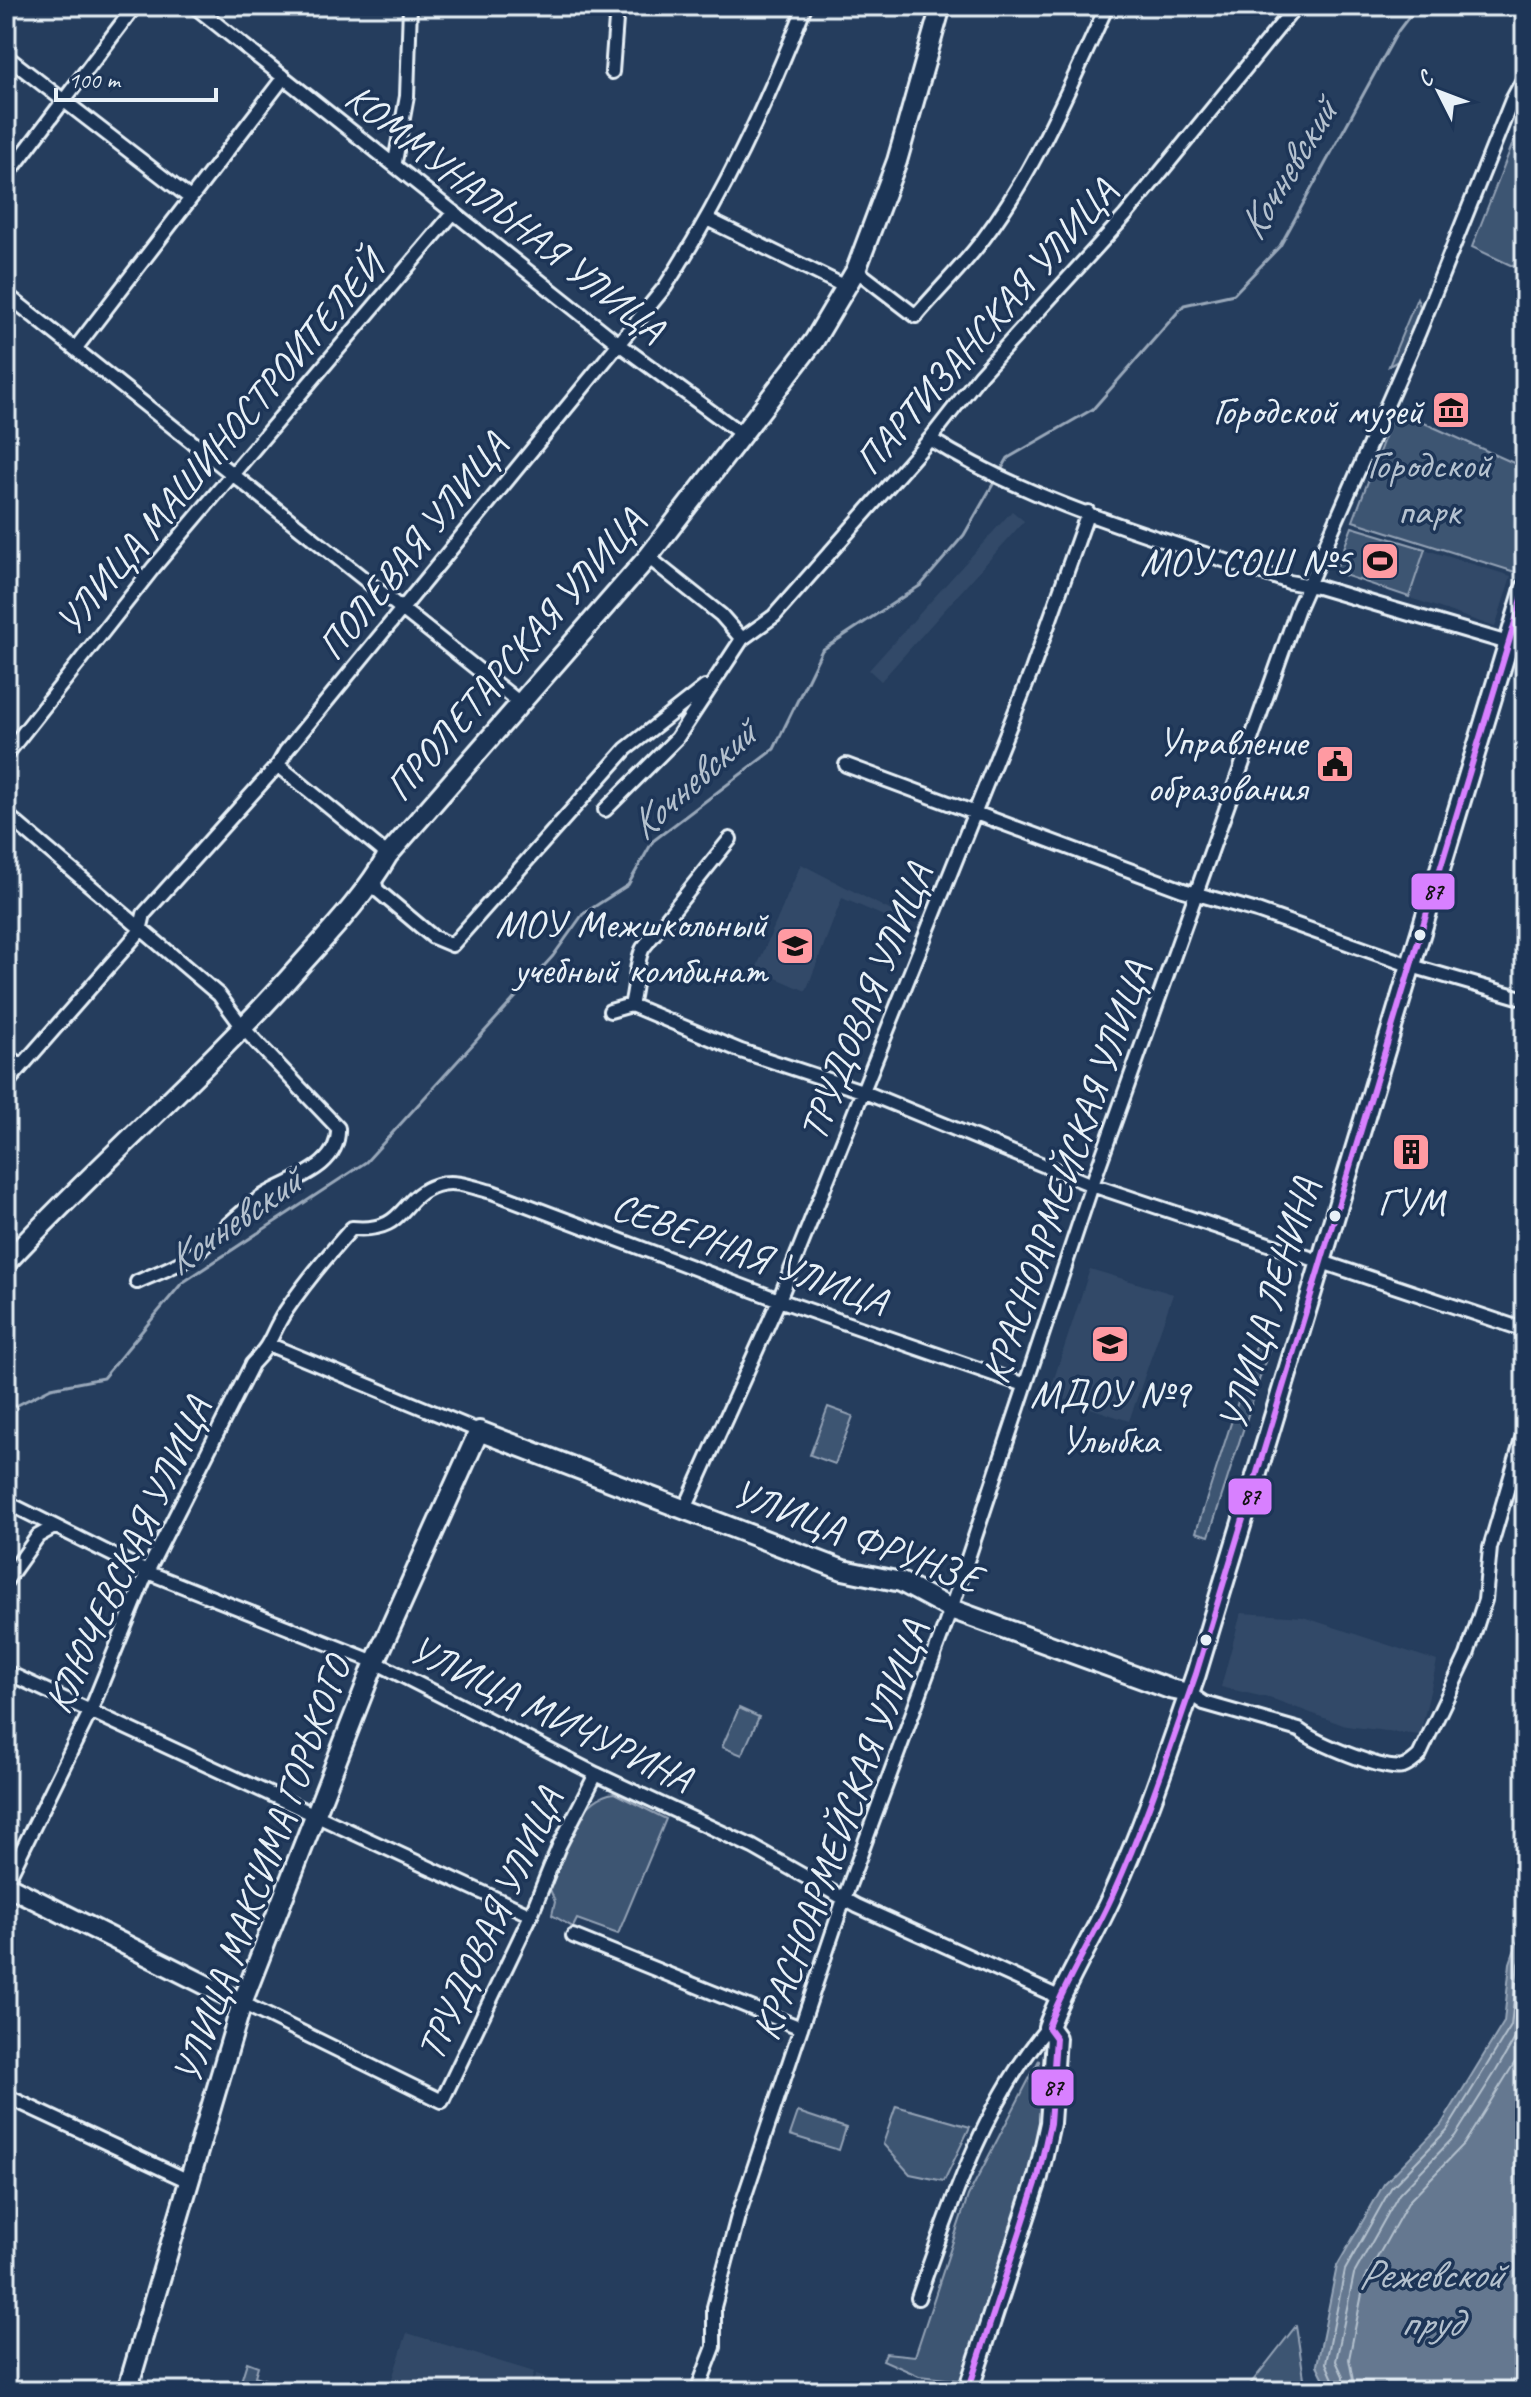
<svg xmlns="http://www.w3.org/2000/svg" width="1531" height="2397" viewBox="0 0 1531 2397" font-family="Caveat,sans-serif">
  <rect width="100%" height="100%" fill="#253d5d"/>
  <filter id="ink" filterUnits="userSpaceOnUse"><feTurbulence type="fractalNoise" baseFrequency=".0125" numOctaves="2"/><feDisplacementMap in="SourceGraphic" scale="16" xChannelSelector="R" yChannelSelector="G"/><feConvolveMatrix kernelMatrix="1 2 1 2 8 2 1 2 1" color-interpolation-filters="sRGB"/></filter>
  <g filter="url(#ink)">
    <!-- built -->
    <path fill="#334a68" d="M1012,511L1024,521L881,681L869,670Z
      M1352,527L1511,576L1495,627L1335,572Z
      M801,864L903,917L900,923L842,898L806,991L756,969Z
      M1090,1269L1173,1294L1129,1421L1049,1394Z
      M1241,1613L1303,1617L1437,1661L1420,1735L1346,1726L1273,1699L1221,1687Z
      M407,2333L534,2372L528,2391H388Z
      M536,2374L585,2391H530Z"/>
    <!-- green -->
    <path fill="#3e5472" stroke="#93a2b5" stroke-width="2" d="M1525,112V244L1517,268L1472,247Z
      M1417,298L1422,312L1402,359L1389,366Z
      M1395,410L1525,468V545L1515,572L1353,521Z
      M1352,527L1425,549L1409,597L1335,572Z
      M1258,1339L1271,1343L1209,1536L1196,1532Z
      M828,1407L853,1416L835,1464L810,1455Z
      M739,1708L759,1717L742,1755L722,1747Z
      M614,1793L666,1819L618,1934L577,1919L573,1927L552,1915L555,1902L550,1889C563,1857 575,1798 614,1793Z
      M1039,2060L1040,2140L964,2381L919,2376L883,2360L886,2353L915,2356L968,2196Z
      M896,2106L970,2127L944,2181L910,2174L883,2144Z
      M798,2112L846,2128L839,2150L790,2135Z
      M1296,2326L1306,2391H1245Z
      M247,2362L258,2366L255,2376L299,2391H238Z"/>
    <!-- water -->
    <path fill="#657890" stroke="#99a8ba" stroke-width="2" d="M1525,1920V2391H1325V2381L1317,2365L1337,2266L1384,2184L1441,2125L1504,2022L1510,1963Z"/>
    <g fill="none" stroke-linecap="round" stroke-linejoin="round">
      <!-- shore -->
      <path stroke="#b4c1ce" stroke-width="2" d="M1333,2391V2379L1326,2363L1345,2270L1391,2188L1447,2130L1511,2026L1518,1964L1525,1945
        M1343,2391V2376L1336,2361L1354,2274L1399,2194L1455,2136L1496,2071L1521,2028L1525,1996
        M1355,2391L1349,2359L1365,2279L1409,2201L1464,2144L1525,2046"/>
      <!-- stream -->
      <path stroke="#99a8ba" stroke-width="3" d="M1000,472L1008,458L1093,409L1184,305L1234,294L1280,246L1398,31L1417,6
        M6,1411L51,1388L103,1378L182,1283L366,1162L553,956L583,914L628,885L653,841L774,749L822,650L921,585L964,535L996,479"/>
      <defs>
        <path id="street" d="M194,6L619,344L743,435
          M6,56L190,198
          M612,72L617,6
          M395,162L407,96L410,6
          M6,177L135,6
          M709,220L846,287
          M856,270L916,316C938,290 964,265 984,238C1037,168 1070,85 1107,6
          M6,294L520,703
          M75,349L284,77
          M930,439C1039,507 1168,540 1289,582L1318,587L1525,648
          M648,557L721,615L742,639
          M6,755L154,567L454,212
          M278,765L388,855
          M846,765L1183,890L1257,911L1415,967L1525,999
          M605,810L677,738L742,639L774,616L930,439L980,375L1125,216L1296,6
          M6,814L219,995L244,1029L338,1128C340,1168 291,1179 265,1195C237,1212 216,1240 188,1258C173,1268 154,1274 137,1282
          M374,879L377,890L433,937L452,945L626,749L705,687
          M631,1005C636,989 636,960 643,948L730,839
          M610,1011L631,1005L741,1051L862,1091L1092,1185L1525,1330
          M6,1055L21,1066
          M6,1084L140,931L144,914L278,765L286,751L665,287C723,198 766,105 805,6
          M270,1345L479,1431
          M6,1502L147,1572L375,1662L596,1774L753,1847L857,1906L1061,1998
          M685,1509L779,1300L1032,670L1088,512
          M6,1581L38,1536L54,1527
          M6,1672L531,1915
          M1189,1693L1204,1703L1299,1730C1317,1743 1382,1771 1403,1767C1409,1765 1414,1760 1419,1756L1467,1655L1485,1600L1490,1548L1525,1429
          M6,1883L90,1712L147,1572L252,1364C273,1343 271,1333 285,1312C305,1282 328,1255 352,1228C408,1233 398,1197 437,1185C455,1179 475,1188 492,1192L779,1300L1025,1385
          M573,1936L801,2028
          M242,2003L442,2101L531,1915L559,1846L596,1774
          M6,2096L191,2182
          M918,2298C950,2206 984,2103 1048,2027
          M697,2391L714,2347V2307L738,2216L844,1899L951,1609L1092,1185L1298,608L1419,332L1512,100L1525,76"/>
        <path id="secondary" d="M1524,6L1525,9
          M6,1263C100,1162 206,1072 297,969C329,933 364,897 388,855L648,557L814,341L856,270L897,161L941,6
          M6,1885L242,2003
          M127,2391L242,2003L375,1662L479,1431L843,1570L901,1582L951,1609L1170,1689L1189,1693
          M968,2391L1038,2177L1050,2123L1056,2038L1048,2027C1065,1981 1093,1939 1113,1894C1146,1822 1170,1748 1196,1674L1525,589"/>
      </defs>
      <!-- street casing -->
      <use href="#street" stroke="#e8f1f8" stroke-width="18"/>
      <!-- secondary casing -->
      <use href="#secondary" stroke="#e8f1f8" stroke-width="24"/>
      <!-- street -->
      <use href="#street" stroke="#1d3557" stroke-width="12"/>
      <!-- secondary -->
      <use href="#secondary" stroke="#1d3557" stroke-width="18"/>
      <defs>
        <path id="bus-1" d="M968,2391L1038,2177L1050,2123L1056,2038L1048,2027C1065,1981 1093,1939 1113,1894C1146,1822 1170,1748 1196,1674L1525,589"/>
      </defs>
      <!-- bus-1 casing -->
      <use href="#bus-1" stroke="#1d3557" stroke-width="12"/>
      <!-- bus-1 -->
      <use href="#bus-1" stroke="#d880ff" stroke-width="6"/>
    </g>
  </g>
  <!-- icons -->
  <defs>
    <symbol id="museum-square" viewBox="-11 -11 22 22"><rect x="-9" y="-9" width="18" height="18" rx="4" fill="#ff9aa2" stroke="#1d3557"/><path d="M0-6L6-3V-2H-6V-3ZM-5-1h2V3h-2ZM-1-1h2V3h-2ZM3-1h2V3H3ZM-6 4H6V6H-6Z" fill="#111"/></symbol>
    <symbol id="stadium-square" viewBox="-11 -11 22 22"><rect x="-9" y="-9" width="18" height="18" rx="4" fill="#ff9aa2" stroke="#1d3557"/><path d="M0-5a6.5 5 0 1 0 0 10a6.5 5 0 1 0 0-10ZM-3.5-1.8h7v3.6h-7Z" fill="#111"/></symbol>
    <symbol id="civic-square" viewBox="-11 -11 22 22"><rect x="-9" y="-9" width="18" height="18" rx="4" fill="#ff9aa2" stroke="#1d3557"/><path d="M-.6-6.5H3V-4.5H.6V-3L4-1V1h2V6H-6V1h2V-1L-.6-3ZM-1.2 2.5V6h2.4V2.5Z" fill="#111"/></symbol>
    <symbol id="school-square" viewBox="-11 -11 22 22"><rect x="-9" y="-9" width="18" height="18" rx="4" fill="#ff9aa2" stroke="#1d3557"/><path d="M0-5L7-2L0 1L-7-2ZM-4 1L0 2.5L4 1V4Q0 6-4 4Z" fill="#111"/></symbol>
    <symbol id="building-square" viewBox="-11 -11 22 22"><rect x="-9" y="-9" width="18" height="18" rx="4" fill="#ff9aa2" stroke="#1d3557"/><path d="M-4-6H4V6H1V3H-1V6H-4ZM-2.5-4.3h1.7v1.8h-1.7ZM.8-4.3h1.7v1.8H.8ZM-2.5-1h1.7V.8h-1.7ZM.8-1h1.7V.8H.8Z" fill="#111"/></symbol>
  </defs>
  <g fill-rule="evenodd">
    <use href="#museum-square" x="1429" y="388" width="44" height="44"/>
    <use href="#stadium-square" x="1358" y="539" width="44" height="44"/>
    <use href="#civic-square" x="1313" y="742" width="44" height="44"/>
    <use href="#school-square" x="773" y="924" width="44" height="44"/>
    <use href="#building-square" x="1389" y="1130" width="44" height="44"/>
    <use href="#school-square" x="1088" y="1322" width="44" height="44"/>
  </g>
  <!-- markers -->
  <g fill="#e8f1f8" stroke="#1d3557" stroke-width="3">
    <circle cx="1420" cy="935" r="7"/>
    <circle cx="1335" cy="1216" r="7"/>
    <circle cx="1206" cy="1640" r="7"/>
  </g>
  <g text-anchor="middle" stroke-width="7" stroke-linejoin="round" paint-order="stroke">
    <!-- street labels -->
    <g font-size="40" fill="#e8f1f8" stroke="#1d3557">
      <text transform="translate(506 212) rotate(38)" y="14">КОММУНАЛЬНАЯ УЛИЦА</text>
      <text transform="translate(985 326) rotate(-49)" y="14">ПАРТИЗАНСКАЯ УЛИЦА</text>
      <text transform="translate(219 443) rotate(-50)" y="14">УЛИЦА МАШИНОСТРОИТЕЛЕЙ</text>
      <text transform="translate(412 546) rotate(-51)" y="14">ПОЛЕВАЯ УЛИЦА</text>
      <text transform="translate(514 654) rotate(-49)" y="14">ПРОЛЕТАРСКАЯ УЛИЦА</text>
      <text transform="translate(865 1002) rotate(-68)" y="14">ТРУДОВАЯ УЛИЦА</text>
      <text transform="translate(1065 1172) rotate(-71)" y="14">КРАСНОАРМЕЙСКАЯ УЛИЦА</text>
      <text transform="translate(750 1253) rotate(20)" y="14">СЕВЕРНАЯ УЛИЦА</text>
      <text transform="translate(1268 1304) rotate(-73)" y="14">УЛИЦА ЛЕНИНА</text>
      <text transform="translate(857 1535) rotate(20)" y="14">УЛИЦА ФРУНЗЕ</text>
      <text transform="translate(127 1555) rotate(-65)" y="14">КЛЮЧЕВСКАЯ УЛИЦА</text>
      <text transform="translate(551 1713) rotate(26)" y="14">УЛИЦА МИЧУРИНА</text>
      <text transform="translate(839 1830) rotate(-70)" y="14">КРАСНОАРМЕЙСКАЯ УЛИЦА</text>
      <text transform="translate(261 1870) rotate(-70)" y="14">УЛИЦА МАКСИМА ГОРЬКОГО</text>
      <text transform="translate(489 1924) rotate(-65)" y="14">ТРУДОВАЯ УЛИЦА</text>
    </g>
    <!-- poi labels -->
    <g font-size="40" fill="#e8f1f8" stroke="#1d3557" text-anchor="end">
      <text x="1423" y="424">Городской музей</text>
      <text x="1352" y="575">МОУ СОШ №5</text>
      <text x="1307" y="755">Управление<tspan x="1307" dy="46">образования</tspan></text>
      <text x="767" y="937">МОУ Межшкольный<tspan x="767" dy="46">учебный комбинат</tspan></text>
      <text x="1411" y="1215" text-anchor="middle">ГУМ</text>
      <text x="1110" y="1407" text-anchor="middle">МДОУ №9<tspan x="1110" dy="46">Улыбка</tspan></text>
    </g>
    <!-- park labels -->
    <g font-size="40" fill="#b5c2d0" stroke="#1d3557">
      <text x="1429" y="478">Городской<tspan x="1429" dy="46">парк</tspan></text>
    </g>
    <!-- water labels -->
    <g font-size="42" font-style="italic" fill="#b4c1ce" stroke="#1d3557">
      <text transform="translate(1286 169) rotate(-59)" y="15">Кочневский</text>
      <text transform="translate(691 779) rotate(-42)" y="15">Кочневский</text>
      <text transform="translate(232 1220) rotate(-35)" y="15">Кочневский</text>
      <text x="1430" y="2288">Режевской<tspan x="1430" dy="48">пруд</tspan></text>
    </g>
  </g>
  <g stroke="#1d3557" stroke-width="3">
    <rect x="1410" y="872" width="46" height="39" rx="8" fill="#d880ff"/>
    <rect x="1227" y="1477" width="46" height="39" rx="8" fill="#d880ff"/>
    <rect x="1030" y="2068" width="45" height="39" rx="8" fill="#d880ff"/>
  </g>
  <g font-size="22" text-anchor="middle" font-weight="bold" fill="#111">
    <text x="1433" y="899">87</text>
    <text x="1250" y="1504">87</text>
    <text x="1053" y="2095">87</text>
  </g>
  <!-- margin -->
  <rect width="1531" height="2397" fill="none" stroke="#1d3557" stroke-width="32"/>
  <rect x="16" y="16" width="1499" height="2365" fill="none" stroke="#e8f1f8" stroke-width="3" filter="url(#ink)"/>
  <!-- north arrow -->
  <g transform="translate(1439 92) rotate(312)" stroke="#1d3557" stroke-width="6" paint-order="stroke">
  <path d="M0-6L14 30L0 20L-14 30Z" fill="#e8f1f8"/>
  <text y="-12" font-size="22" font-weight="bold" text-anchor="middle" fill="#e8f1f8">С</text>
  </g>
  <!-- scale -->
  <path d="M56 88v12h160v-12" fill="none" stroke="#e8f1f8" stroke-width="4"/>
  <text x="68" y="88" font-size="24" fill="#e8f1f8" stroke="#1d3557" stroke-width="6" paint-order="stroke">100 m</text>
</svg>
